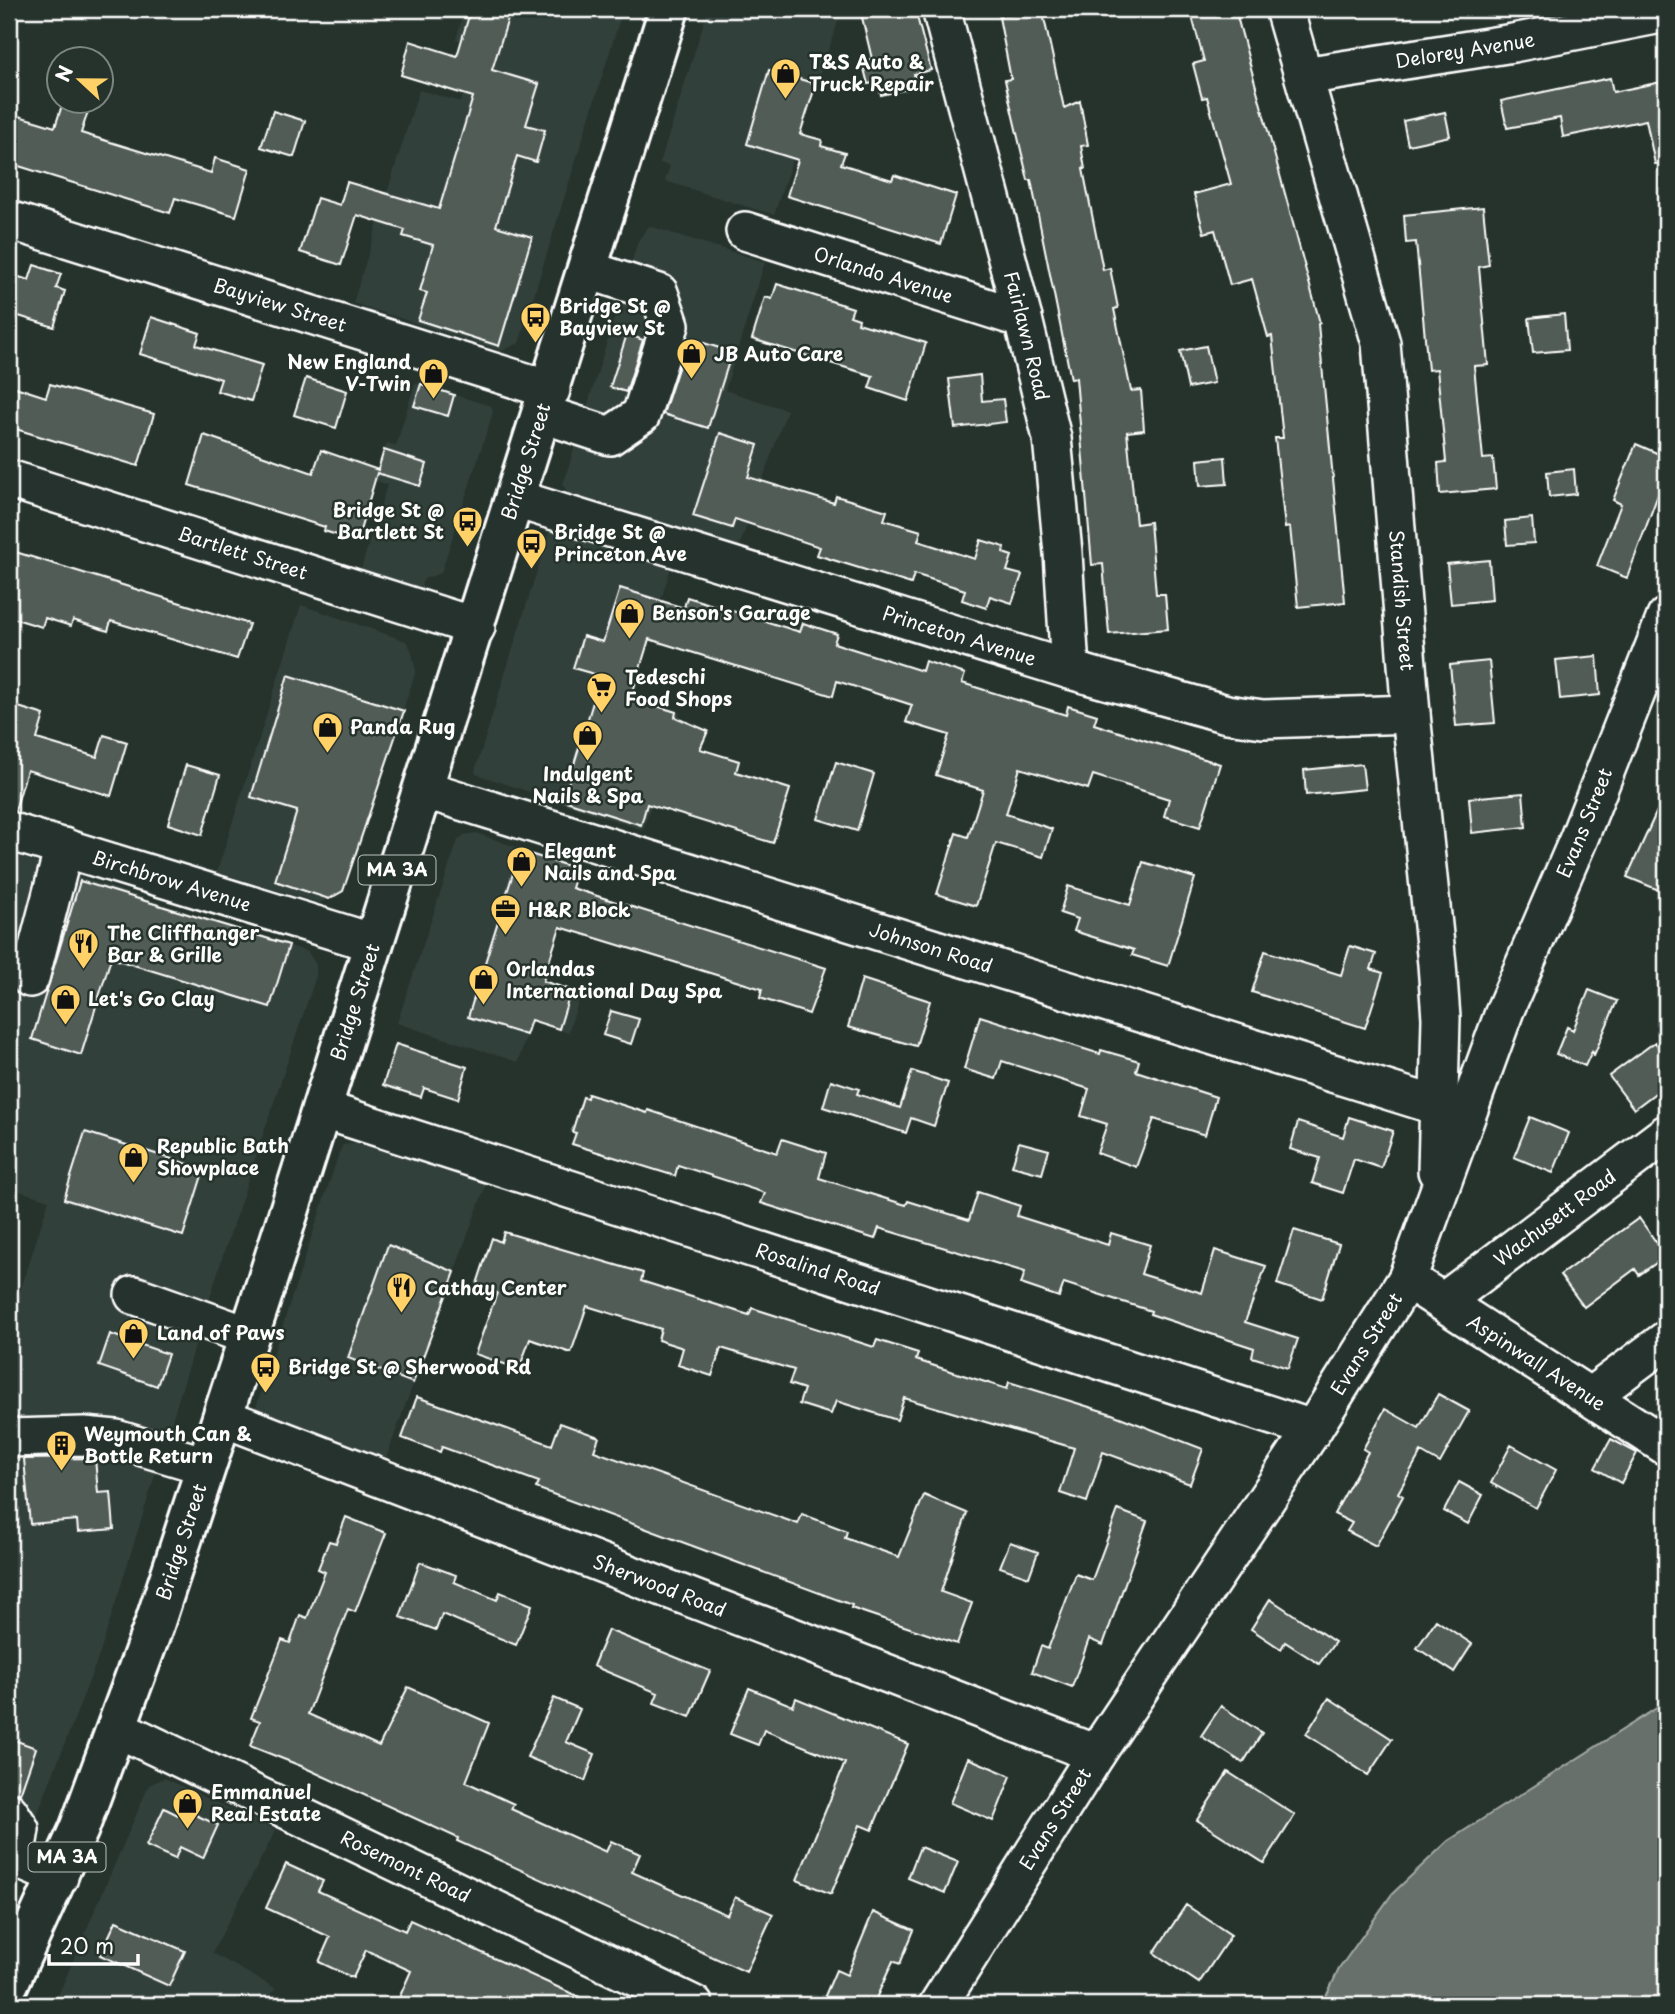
<svg xmlns="http://www.w3.org/2000/svg" width="1675" height="2014" viewBox="0 0 1675 2014" font-family="'Playpen Sans',sans-serif">
  <rect width="100%" height="100%" fill="#26332d"/>
  <filter id="ink" filterUnits="userSpaceOnUse"><feTurbulence type="fractalNoise" baseFrequency=".0143" numOctaves="2"/><feDisplacementMap in="SourceGraphic" scale="14" xChannelSelector="R" yChannelSelector="G"/><feConvolveMatrix kernelMatrix="1 2 1 2 8 2 1 2 1" color-interpolation-filters="sRGB"/></filter>
  <g filter="url(#ink)">
    <!-- built -->
    <path fill="#333f3a" d="M465,9H623L519,343L502,351L353,303L419,90L461,102L478,46L456,39Z
      M708,9H842L774,215L665,181L670,166L660,163Z
      M649,226L765,262L725,390L787,410L738,550L584,503L570,496L563,485L638,241Z
      M415,383L491,406L493,412L441,573L424,579L419,589L360,572L387,485L375,480L387,443L396,446Z
      M553,530L671,567L631,697L680,713L643,830L476,774L475,771L549,532Z
      M301,605L406,641L411,649L416,671L343,891L320,903L217,872Z
      M476,833L578,869L543,980L581,993L568,1033L531,1020L518,1062L397,1023L458,840L464,835Z
      M20,857L308,952L316,965V976L225,1249L100,1653L9,1887V1327L49,1200L9,1188V890Z
      M355,1143L487,1182L382,1469L256,1416L255,1410L339,1153L343,1145Z
      M164,1778L276,1830L212,1953L275,1988L266,2005H54L149,1785Z"/>
    <!-- water -->
    <path fill="#67706c" stroke="#a4a9a7" stroke-width="2" d="M1666,1702V2005H1322L1339,1969L1392,1894L1448,1841Z"/>
    <!-- building -->
    <path fill="#515c57" stroke="#fff" stroke-width="2" d="M471,9H511L492,70L539,84L526,125L545,130L536,162L517,156L496,226L532,237L499,346L418,320L427,293L420,291L433,245L403,236L405,230L357,215L341,265L300,252L317,198L340,205L347,182L439,209L473,97L401,75L410,41L457,56Z
      M860,9H915L931,70L914,74L917,87L881,95L878,82L868,84L862,61L872,59Z
      M1042,9L1064,108L1080,101L1088,145L1081,146L1085,169H1083L1103,270L1110,268L1118,308L1114,309L1131,391L1141,390L1144,430L1127,432L1136,524L1150,522L1156,594H1165L1168,629L1109,634L1103,564L1092,565L1076,378L1071,379L1031,180H1028L1012,112L1005,80L1011,79L999,17Z
      M1190,9H1235L1320,323L1318,324L1345,602L1298,607L1290,527L1285,528L1275,438H1283L1272,336L1268,337L1252,279L1230,285L1215,230L1204,233L1194,194L1231,184L1207,97L1202,98L1193,64L1204,61Z
      M769,70L816,84L800,134L822,140L821,146L845,153L841,164L892,180L894,175L956,195L941,244L787,196L798,160L747,144Z
      M1610,78L1613,92L1666,81V163L1655,164L1646,120L1563,137L1560,118L1507,128L1501,101Z
      M63,102H91L81,133L211,173L215,158L250,169L236,216L175,198L170,213L9,163V113L55,127Z
      M273,111L305,121L294,157L261,147Z
      M1445,112L1450,136L1408,145L1403,121Z
      M1483,207L1489,265L1479,267L1488,365L1474,366L1483,459L1493,458L1496,489L1440,494L1438,463L1446,462L1437,369L1428,370L1416,242L1406,243L1404,215Z
      M34,265L61,274L56,288L65,291L54,327L9,313V274L29,280Z
      M777,284L853,308L850,316L859,319L858,323L926,343L908,401L869,388L873,376L752,339L765,297L772,299Z
      M1564,314L1567,350L1533,353L1529,318Z
      M151,317L200,333L196,345L262,365L251,401L217,391L221,379L140,354Z
      M627,334L643,340L626,392L610,387Z
      M688,338L732,352L708,428L663,414Z
      M1206,346L1214,383L1188,388L1180,351Z
      M980,375L982,401L1003,399L1006,422L955,428L949,379Z
      M306,378L347,391L336,428L294,415Z
      M50,384L154,414L138,466L9,427V385L46,397Z
      M421,384L454,395L448,416L414,406Z
      M720,433L758,445L748,477L834,503L836,496L887,511L884,520L921,531L918,541L975,559L981,540L1004,547L1003,553L1012,556L1007,571L1022,575L1012,603L990,596L986,608L962,600L965,590L914,574L911,584L817,555L820,547L735,519L732,528L693,516Z
      M204,435L313,473L321,450L378,470L384,450L427,464L420,486L377,473L357,541L324,531L325,527L189,485Z
      M1636,444L1666,457V473L1627,578L1597,566L1621,504L1613,500Z
      M1225,457L1227,484L1200,486L1198,460Z
      M1574,469L1576,494L1549,497L1547,472Z
      M1532,518L1534,543L1507,545L1505,521Z
      M9,550L249,624L237,659L111,621L108,631L73,620L71,626L45,618L42,627L9,617Z
      M1489,560L1492,600L1451,604L1447,564Z
      M620,588L684,608L687,597L800,632L803,623L837,634L834,643L922,671L925,661L965,674L962,683L1066,715L1068,706L1097,715L1094,724L1220,764L1200,827L1164,816L1169,799L1093,775L1088,789L1020,768L1006,814L1052,829L1043,857L996,843L976,906L937,894L956,833L968,837L983,790L936,775L949,735L906,722L912,705L837,681L833,696L649,639L631,698L676,712L675,717L708,731L700,749L739,761L736,772L790,789L773,843L647,804L641,825L563,800L601,676L573,668L583,636L603,642Z
      M1597,656L1600,695L1560,699L1556,660Z
      M1489,661L1495,723L1456,726L1450,665Z
      M288,675L404,711L343,891L329,899L275,881L297,811L251,797Z
      M9,704L44,715L37,739L97,757L104,735L127,742L111,796L27,770L15,811H9Z
      M836,762L874,774L857,831L818,819Z
      M1362,764L1365,789L1306,795L1304,770Z
      M186,765L220,775L202,835L168,824Z
      M1666,791V893L1627,877Z
      M1523,793L1526,827L1472,833L1469,798Z
      M520,851L578,869L572,888L826,968L809,1014L760,998L762,989L560,927L543,981L571,990L559,1029L531,1020L526,1035L468,1017Z
      M1143,862L1195,878L1168,966L1132,955L1134,950L1074,931L1078,919L1060,913L1068,886L1130,905Z
      M80,881L289,945L270,1007L111,958L81,1055L32,1039Z
      M1350,946L1376,954L1371,969L1383,973L1365,1028L1252,992L1265,951L1341,975Z
      M862,979L930,1001L916,1046L848,1027Z
      M1589,990L1617,1001L1594,1055L1592,1051L1585,1066L1556,1054L1567,1027L1573,1030Z
      M611,1011L639,1019L631,1044L603,1035Z
      M980,1016L1100,1054L1101,1050L1139,1061L1136,1071L1216,1097L1205,1135L1154,1119L1136,1167L1097,1153L1107,1124L1081,1116L1089,1089L1002,1061L996,1079L964,1069Z
      M1655,1042L1666,1059V1085L1634,1109L1609,1076Z
      M396,1044L467,1067L458,1099L424,1088L421,1097L383,1085Z
      M912,1071L948,1083L934,1126L911,1118L906,1133L823,1107L831,1080L859,1089L857,1094L900,1108Z
      M588,1094L647,1113L648,1110L777,1153L782,1139L826,1153L819,1178L906,1205L908,1201L969,1220L978,1192L1020,1206L1017,1216L1108,1245L1111,1233L1150,1245L1141,1274L1202,1293L1215,1250L1266,1266L1245,1322L1298,1339L1288,1368L1252,1357L1254,1348L1150,1314L1151,1311L1064,1283L1059,1297L1021,1284L1025,1272L879,1228L875,1239L761,1203L765,1193L678,1165L675,1176L572,1144L576,1133L572,1132L583,1097L587,1098Z
      M1349,1117L1393,1131L1381,1168L1354,1159L1343,1193L1312,1183L1320,1158L1290,1149L1298,1122L1343,1137Z
      M1530,1117L1569,1133L1553,1173L1514,1157Z
      M85,1132L204,1169L183,1236L64,1199Z
      M1019,1142L1049,1150L1042,1174L1012,1166Z
      M1639,1218L1666,1256L1639,1275L1635,1269L1584,1307L1560,1275Z
      M1294,1230L1339,1244L1322,1299L1277,1284Z
      M504,1232L643,1273L641,1281L749,1315L752,1308L874,1347L877,1340L918,1353L916,1360L1007,1389L1009,1382L1112,1414L1203,1449L1190,1484L1103,1452L1087,1502L1060,1493L1074,1448L904,1398L897,1420L836,1401L831,1414L799,1404L804,1389L789,1384L794,1370L721,1348L712,1376L678,1365L683,1348L658,1340L661,1329L587,1306L571,1353L530,1339L519,1369L475,1354L497,1293L476,1287L492,1238L501,1242Z
      M388,1245L455,1272L413,1383L348,1358Z
      M110,1334L168,1354L157,1386L99,1366Z
      M1438,1394L1469,1411L1440,1463L1421,1452L1398,1493L1403,1496L1376,1546L1347,1531L1352,1523L1334,1514L1368,1452L1363,1449L1385,1409L1419,1428Z
      M417,1397L552,1445L560,1423L599,1437L594,1451L798,1524L802,1514L847,1531L845,1538L899,1557L924,1495L967,1513L941,1592L972,1603L957,1644L851,1608L852,1605L536,1488L539,1482L442,1447L440,1452L402,1438Z
      M1611,1439L1637,1453L1621,1483L1595,1468Z
      M1511,1445L1556,1470L1536,1508L1491,1483Z
      M95,1458L98,1493L111,1492L114,1529L78,1532L77,1520L30,1524L24,1459Z
      M1459,1482L1483,1495L1468,1524L1444,1511Z
      M1118,1510L1147,1521L1103,1645L1089,1639L1072,1687L1032,1672L1041,1646L1048,1649L1076,1574L1092,1580Z
      M346,1517L386,1533L355,1612L348,1609L308,1714L379,1746L408,1687L489,1723L466,1782L514,1804L511,1809L606,1852L611,1841L640,1854L632,1872L727,1915L735,1897L773,1914L746,1972L457,1841L458,1838L301,1766L250,1746L260,1721L251,1718L282,1640L290,1643L300,1615L307,1618L325,1572L318,1569L329,1541L336,1543Z
      M1010,1542L1038,1552L1029,1577L1000,1567Z
      M420,1562L456,1575L454,1582L497,1600L500,1592L532,1605L516,1645L442,1614L436,1630L400,1617Z
      M1270,1599L1335,1642L1319,1664L1285,1642L1281,1649L1251,1629Z
      M1436,1620L1472,1644L1454,1672L1417,1648Z
      M608,1630L710,1671L690,1717L654,1703L658,1693L593,1666Z
      M749,1688L793,1706L796,1698L908,1744L872,1830L860,1825L831,1894L797,1880L845,1763L764,1730L758,1745L730,1734Z
      M554,1698L580,1709L566,1742L595,1754L585,1781L527,1757Z
      M1329,1698L1392,1739L1368,1775L1306,1734Z
      M1221,1706L1262,1733L1243,1763L1201,1736Z
      M9,1738L36,1748L20,1794L9,1791Z
      M968,1758L1011,1776L993,1821L950,1803Z
      M1228,1772L1295,1815L1264,1863L1197,1820Z
      M164,1808L178,1815L180,1808L218,1825L203,1858L180,1847L175,1859L146,1846Z
      M920,1847L958,1862L945,1893L908,1878Z
      M286,1864L323,1881L318,1891L405,1931L410,1920L597,2005H396L411,1971L366,1950L353,1978L319,1962L330,1937L266,1908Z
      M1186,1905L1231,1935L1199,1983L1154,1953Z
      M873,1912L914,1930L900,1964L893,1961L873,2005H821L836,1970L847,1975Z
      M116,1921L185,1951L169,1986L100,1955Z"/>
    <g fill="none" stroke-linecap="round" stroke-linejoin="round">
      <defs>
        <g id="minor">
          <path id="s1" d="M941,9L1023,319L1052,438L1063,553L1070,670"/>
          <path id="s2" d="M1284,9L1381,343L1411,714L1437,964L1441,1018L1437,1171"/>
          <path id="s3" d="M1304,76L1513,43L1666,13"/>
          <path id="s4" d="M9,220L551,390"/>
          <path id="s5" d="M745,231L1023,319"/>
          <path d="M543,414L610,436L641,415L670,325L659,293L588,270"/>
          <path id="s6" d="M9,479L476,627"/>
          <path id="s7" d="M516,499L1070,670L1227,714L1263,719L1411,714"/>
          <path id="s8" d="M423,789L1438,1106"/>
          <path id="s9" d="M9,831L374,943"/>
          <path d="M30,978L64,847"/>
          <path id="s10" d="M321,1109L1313,1429"/>
          <path id="s11" d="M1407,1279L1666,1446"/>
          <path d="M134,1295L249,1336"/>
          <path id="s12" d="M1443,1302L1666,1134"/>
          <path d="M1591,1396L1666,1340"/>
          <path id="s13" d="M222,1417L1096,1754"/>
          <path d="M9,1438L84,1436L116,1439L206,1466"/>
          <path id="s14" d="M117,1728L694,2005"/>
          <path d="M9,1812L20,1829L15,1859"/>
          <path d="M9,1856L59,1877"/>
          <path id="s15" d="M938,2005L1096,1754L1313,1429L1407,1279L1505,1010L1579,838L1666,617"/>
        </g>
        <g id="major">
          <path id="s16" d="M9,1983L79,1829L154,1625L267,1281L669,9"/>
        </g>
      </defs>
      <!-- minor casing -->
      <use href="#minor" stroke="#fff" stroke-width="42"/>
      <!-- major casing -->
      <use href="#major" stroke="#fff" stroke-width="44"/>
      <!-- minor -->
      <use href="#minor" stroke="#26332d" stroke-width="37"/>
      <!-- major -->
      <use href="#major" stroke="#26332d" stroke-width="38"/>
    </g>
  </g>
  <!-- icons -->
  <defs>
    <symbol id="shop-pin" viewBox="-11 -11 22 30"><path d="M0 17L-7.5 6A9.5 9.5 0 1 1 7.5 6Z" fill="#ffd166" stroke="#26332d"/><path d="M-5-2.5h2.3a2.7 3.5 0 0 1 5.4 0H5L5.5 6h-11ZM-1.5-2.5h3a1.5 2.3 0 0 0-3 0Z" fill="#111"/></symbol>
    <symbol id="bus-pin" viewBox="-11 -11 22 30"><path d="M0 17L-7.5 6A9.5 9.5 0 1 1 7.5 6Z" fill="#ffd166" stroke="#26332d"/><path d="M-5-6H5V4H4V6H2V4H-2V6H-4V4H-5ZM-3.5-4V0h7V-4ZM-3.5 1.2v1.5H-2V1.2ZM2 1.2v1.5H3.5V1.2Z" fill="#111"/></symbol>
    <symbol id="supermarket-pin" viewBox="-11 -11 22 30"><path d="M0 17L-7.5 6A9.5 9.5 0 1 1 7.5 6Z" fill="#ffd166" stroke="#26332d"/><path d="M-6-5.5h2.5l.6 2H6L4.5 2H-2.5L-4.4-4H-6ZM-1.5 3.2a1.3 1.3 0 1 0 .1 0ZM3 3.2a1.3 1.3 0 1 0 .1 0Z" fill="#111"/></symbol>
    <symbol id="office-pin" viewBox="-11 -11 22 30"><path d="M0 17L-7.5 6A9.5 9.5 0 1 1 7.5 6Z" fill="#ffd166" stroke="#26332d"/><path d="M-6-3h4V-5.5h4V-3h4V5H-6ZM-1-4.5V-3h2v-1.5ZM-6 0V1H6V0Z" fill="#111"/></symbol>
    <symbol id="restaurant-pin" viewBox="-11 -11 22 30"><path d="M0 17L-7.5 6A9.5 9.5 0 1 1 7.5 6Z" fill="#ffd166" stroke="#26332d"/><path d="M-5-6h1v4h1v-4h1v4h1v-4h1v5L-1.5 .5V6h-2V.5L-5-1ZM5-6V6H3V1.5H1.5Q1.5-4 5-6Z" fill="#111"/></symbol>
    <symbol id="building-pin" viewBox="-11 -11 22 30"><path d="M0 17L-7.5 6A9.5 9.5 0 1 1 7.5 6Z" fill="#ffd166" stroke="#26332d"/><path d="M-4-6H4V6H1V3H-1V6H-4ZM-2.5-4.3h1.7v1.8h-1.7ZM.8-4.3h1.7v1.8H.8ZM-2.5-1h1.7V.8h-1.7ZM.8-1h1.7V.8H.8Z" fill="#111"/></symbol>
  </defs>
  <g fill-rule="evenodd">
    <use href="#shop-pin" x="768" y="56" width="35" height="47"/>
    <use href="#bus-pin" x="518" y="300" width="35" height="47"/>
    <use href="#shop-pin" x="674" y="336" width="35" height="47"/>
    <use href="#shop-pin" x="416" y="356" width="35" height="47"/>
    <use href="#bus-pin" x="450" y="504" width="35" height="47"/>
    <use href="#bus-pin" x="514" y="526" width="35" height="47"/>
    <use href="#shop-pin" x="612" y="596" width="35" height="47"/>
    <use href="#supermarket-pin" x="584" y="670" width="35" height="47"/>
    <use href="#shop-pin" x="310" y="710" width="35" height="47"/>
    <use href="#shop-pin" x="570" y="718" width="35" height="47"/>
    <use href="#shop-pin" x="504" y="844" width="35" height="47"/>
    <use href="#office-pin" x="488" y="892" width="35" height="47"/>
    <use href="#restaurant-pin" x="66" y="926" width="35" height="47"/>
    <use href="#shop-pin" x="466" y="962" width="35" height="47"/>
    <use href="#shop-pin" x="48" y="982" width="35" height="47"/>
    <use href="#shop-pin" x="116" y="1140" width="35" height="47"/>
    <use href="#restaurant-pin" x="384" y="1270" width="35" height="47"/>
    <use href="#shop-pin" x="116" y="1316" width="35" height="47"/>
    <use href="#bus-pin" x="248" y="1350" width="35" height="47"/>
    <use href="#building-pin" x="44" y="1428" width="35" height="47"/>
    <use href="#shop-pin" x="170" y="1786" width="35" height="47"/>
  </g>
  <g text-anchor="middle" stroke-width="5" stroke-linejoin="round" paint-order="stroke">
    <!-- shield labels -->
    <g fill="#26332d" stroke="#bec2c0" stroke-width="2">
      <rect x="358.5" y="855.5" width="77" height="29" rx="5"/>
      <rect x="28.5" y="1842.5" width="77" height="29" rx="5"/>
    </g>
    <g font-size="18" font-weight="bold" fill="#fff">
      <text x="397" y="876">MA 3A</text>
      <text x="67" y="1863">MA 3A</text>
    </g>
    <!-- street labels -->
    <g font-size="19" fill="#fff" stroke="#26332d">
      <text dy="7" stroke="none"><textPath href="#s3" startOffset="163">Delorey Avenue</textPath></text>
      <text dy="7" stroke="none"><textPath href="#s5" startOffset="145">Orlando Avenue</textPath></text>
      <text dy="7" stroke="none"><textPath href="#s4" startOffset="284">Bayview Street</textPath></text>
      <text dy="7" stroke="none"><textPath href="#s1" startOffset="338">Fairlawn Road</textPath></text>
      <text dy="7" stroke="none"><textPath href="#s16" startOffset="1608">Bridge Street</textPath></text>
      <text dy="7" stroke="none"><textPath href="#s6" startOffset="245">Bartlett Street</textPath></text>
      <text dy="7" stroke="none"><textPath href="#s2" startOffset="606">Standish Street</textPath></text>
      <text dy="7" stroke="none"><textPath href="#s7" startOffset="464">Princeton Avenue</textPath></text>
      <text dy="7" stroke="none"><textPath href="#s15" startOffset="1354">Evans Street</textPath></text>
      <text dy="7" stroke="none"><textPath href="#s9" startOffset="170">Birchbrow Avenue</textPath></text>
      <text dy="7" stroke="none"><textPath href="#s8" startOffset="532">Johnson Road</textPath></text>
      <text dy="7" stroke="none"><textPath href="#s16" startOffset="1041">Bridge Street</textPath></text>
      <text dy="7" stroke="none"><textPath href="#s12" startOffset="140">Wachusett Road</textPath></text>
      <text dy="7" stroke="none"><textPath href="#s10" startOffset="522">Rosalind Road</textPath></text>
      <text dy="7" stroke="none"><textPath href="#s15" startOffset="788">Evans Street</textPath></text>
      <text dy="7" stroke="none"><textPath href="#s11" startOffset="154">Aspinwall Avenue</textPath></text>
      <text dy="7" stroke="none"><textPath href="#s16" startOffset="474">Bridge Street</textPath></text>
      <text dy="7" stroke="none"><textPath href="#s13" startOffset="469">Sherwood Road</textPath></text>
      <text dy="7" stroke="none"><textPath href="#s15" startOffset="220">Evans Street</textPath></text>
      <text dy="7" stroke="none"><textPath href="#s14" startOffset="320">Rosemont Road</textPath></text>
    </g>
    <!-- poi labels -->
    <g font-size="19" font-weight="bold" fill="#fff" stroke="#26332d" text-anchor="start">
      <text x="809" y="69">T&amp;S Auto &amp;<tspan x="809" dy="22">Truck Repair</tspan></text>
      <text x="559" y="313">Bridge St @<tspan x="559" dy="22">Bayview St</tspan></text>
      <text x="714" y="361">JB Auto Care</text>
      <text x="411" y="369" text-anchor="end">New England<tspan x="411" dy="22">V-Twin</tspan></text>
      <text x="444" y="517" text-anchor="end">Bridge St @<tspan x="444" dy="22">Bartlett St</tspan></text>
      <text x="554" y="539">Bridge St @<tspan x="554" dy="22">Princeton Ave</tspan></text>
      <text x="652" y="620">Benson's Garage</text>
      <text x="625" y="684">Tedeschi<tspan x="625" dy="22">Food Shops</tspan></text>
      <text x="350" y="734">Panda Rug</text>
      <text x="588" y="781" text-anchor="middle">Indulgent<tspan x="588" dy="22">Nails &amp; Spa</tspan></text>
      <text x="544" y="858">Elegant<tspan x="544" dy="22">Nails and Spa</tspan></text>
      <text x="528" y="917">H&amp;R Block</text>
      <text x="107" y="940">The Cliffhanger<tspan x="107" dy="22">Bar &amp; Grille</tspan></text>
      <text x="506" y="976">Orlandas<tspan x="506" dy="22">International Day Spa</tspan></text>
      <text x="88" y="1006">Let's Go Clay</text>
      <text x="157" y="1153">Republic Bath<tspan x="157" dy="22">Showplace</tspan></text>
      <text x="424" y="1295">Cathay Center</text>
      <text x="157" y="1340">Land of Paws</text>
      <text x="288" y="1374">Bridge St @ Sherwood Rd</text>
      <text x="84" y="1441">Weymouth Can &amp;<tspan x="84" dy="22">Bottle Return</tspan></text>
      <text x="211" y="1799">Emmanuel<tspan x="211" dy="22">Real Estate</tspan></text>
    </g>
  </g>
  <!-- margin -->
  <rect width="1675" height="2014" fill="none" stroke="#26332d" stroke-width="35"/>
  <rect x="18" y="18" width="1640" height="1979" fill="none" stroke="#fff" stroke-width="2.5" filter="url(#ink)"/>
  <!-- north arrow -->
  <g transform="translate(80 80) rotate(292)"><circle r="33" fill="#26332d" stroke="#7d8581" stroke-width="2"/>
  <path d="M0-5L12 26L0 18L-12 26Z" fill="#ffd166"/>
  <text y="-10" font-size="19" font-weight="bold" text-anchor="middle" fill="#ffffff">N</text>
  </g>
  <!-- scale -->
  <path d="M49 1954v10h89v-10" fill="none" stroke="#ffffff" stroke-width="3.5"/>
  <text x="60" y="1954" font-size="21" fill="#ffffff" stroke="#26332d" stroke-width="5" paint-order="stroke">20 m</text>
</svg>
